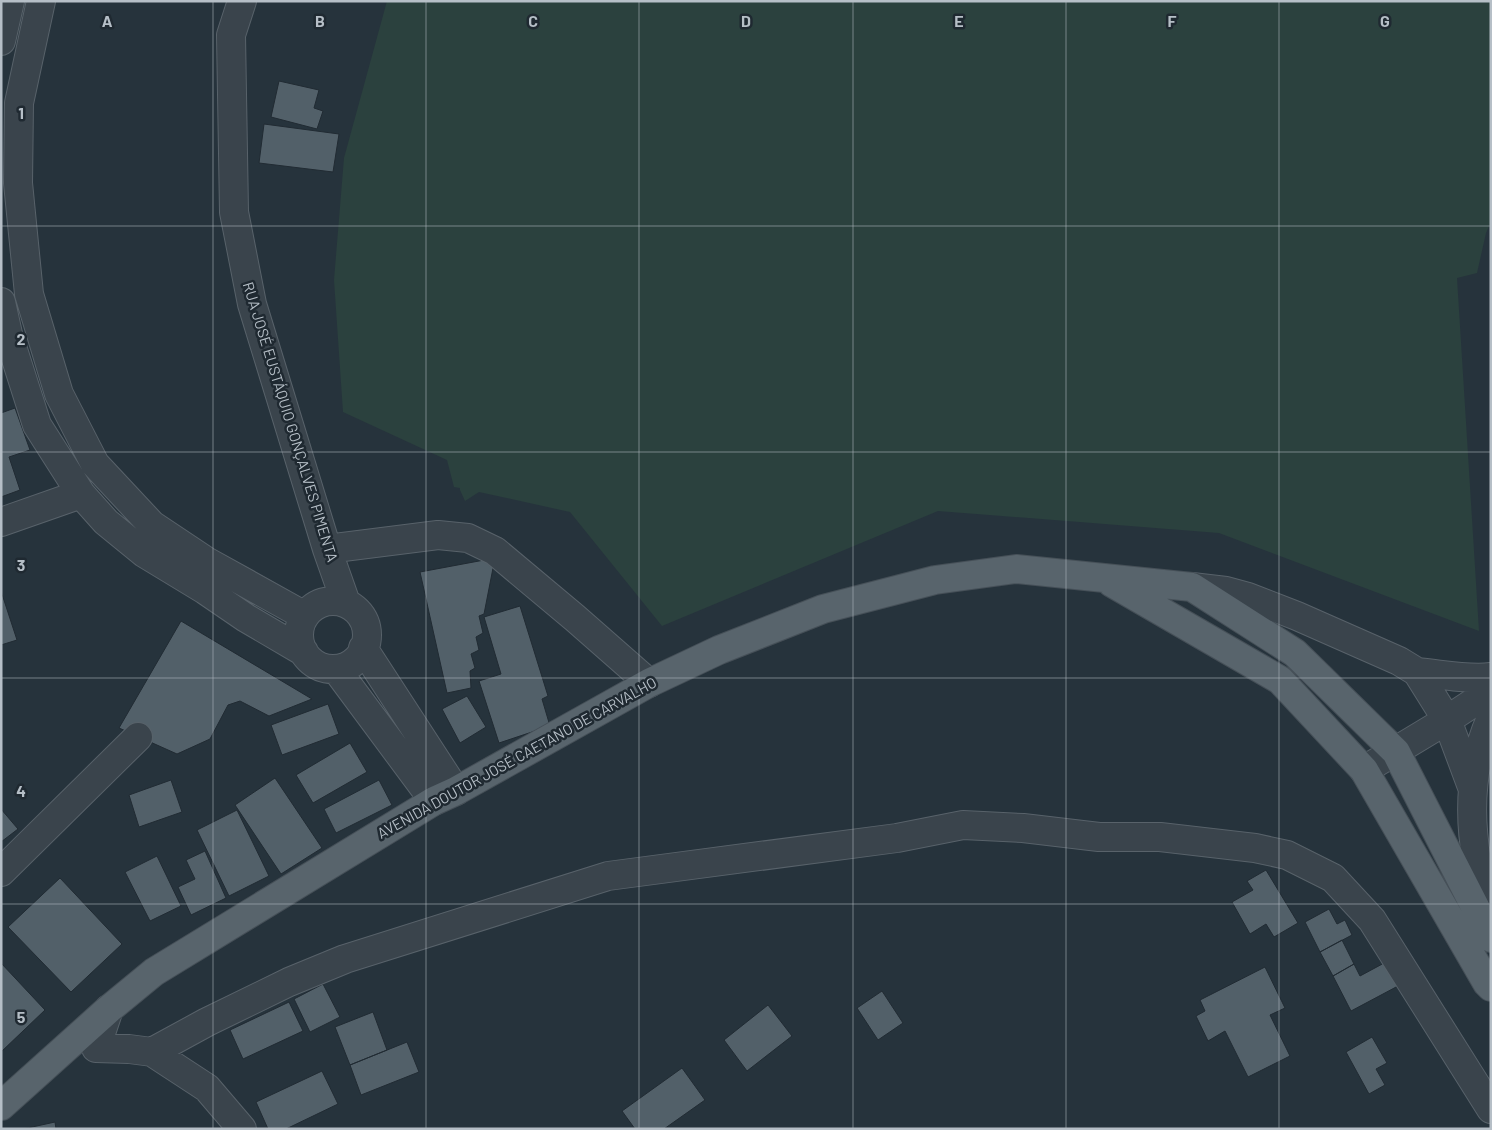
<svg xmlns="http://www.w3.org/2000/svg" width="1492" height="1130" viewBox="0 0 1492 1130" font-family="Barlow,sans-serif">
  <rect width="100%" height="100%" fill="#26333c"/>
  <!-- green -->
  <path fill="#2b413e" d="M387,1H1491V222L1486,233L1477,273L1457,278L1479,631L1219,533L938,511L662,626L570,512L479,492L465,501L460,490V488L454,487L447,460L343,412L334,280L344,158Z"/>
  <!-- building -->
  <path fill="#526069" stroke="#212b33" d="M279,81L319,90L314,108L323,111L317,129L271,117Z
    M264,124L339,134L333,172L259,163Z
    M15,408L30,450L9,457L20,490L1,497V413Z
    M495,558L484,614L479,616L483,633L476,637L479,650L471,654L475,668L470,671L471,688L447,693L420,572Z
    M1,591L17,640L1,645Z
    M520,606L548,696L542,699L550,726L499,743L479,681L501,674L484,617Z
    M181,621L312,699L269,716L240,701L228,705L210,739L177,754L119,728Z
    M467,696L486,727L460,743L442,709Z
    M328,704L339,734L282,755L271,725Z
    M350,743L367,772L313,803L296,775Z
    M275,778L322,848L281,874L235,805Z
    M171,780L182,812L139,827L129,795Z
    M379,780L392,805L336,833L324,809Z
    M1,809L18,829L1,842Z
    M237,810L269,876L229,896L197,830Z
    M205,851L226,898L191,915L178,887L195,879L186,860Z
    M157,856L181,906L150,921L125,872Z
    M1266,870L1298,923L1274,937L1266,924L1250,934L1232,902L1253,890L1247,881Z
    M60,878L122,944L71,992L8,927Z
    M1329,909L1337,924L1345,920L1352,935L1320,952L1305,922Z
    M1342,940L1354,964L1333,976L1320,952Z
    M1386,962L1398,986L1351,1011L1333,976L1354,964L1360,976Z
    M1,963L45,1010L1,1052Z
    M1265,967L1285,1008L1270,1015L1290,1056L1248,1077L1225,1031L1208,1041L1196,1016L1205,1011L1200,1000Z
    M323,984L340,1017L310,1032L294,999Z
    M882,991L903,1023L878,1040L857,1008Z
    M289,1002L303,1031L243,1059L230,1030Z
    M768,1005L792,1036L747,1071L724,1040Z
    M373,1012L387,1050L350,1065L335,1027Z
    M1372,1037L1387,1063L1376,1069L1385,1085L1369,1094L1346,1052Z
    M407,1042L419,1072L361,1095L350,1065Z
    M682,1068L705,1100L664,1129H635L622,1111Z
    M322,1071L338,1104L286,1129H268L256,1102Z
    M55,1122L56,1129H23Z"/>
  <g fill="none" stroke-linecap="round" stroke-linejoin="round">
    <defs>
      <path id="minor" d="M41,1L19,103L18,183L29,294L59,394L95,464L152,525L206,561L305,616
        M242,1L231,35L234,212L252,304L327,549L346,603
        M1,41L10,1
        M1,302L8,334L37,425L81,494L106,522L144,553L205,590L246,618L304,652
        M1,522L81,494
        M327,549L438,535L468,538L495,551L575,618L649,683
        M1192,587L1226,591L1248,597L1297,616L1399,661L1417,672L1447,720L1472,787
        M299 635a34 34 0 1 1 68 0a34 34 0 1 1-68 0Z
        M363,648L456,791
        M336,669L434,801
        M1417,672C1441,674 1467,680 1491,677
        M1491,718C1471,763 1468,812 1477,861C1480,878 1486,895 1491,913
        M1364,770L1447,720L1491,691
        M1,872L138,737
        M109,1009L96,1048L129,1049L152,1052L207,1088L242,1129
        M152,1052L207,1022L289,982L345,959L608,876L897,838L963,825L1023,828L1099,837H1160L1255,848L1287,855L1333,878L1372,920L1491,1109"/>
      <path id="major" d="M1112,583L1280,680L1364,770L1487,983L1491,987
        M1,1106L109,1009L154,972L434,801L456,791L649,683L719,650L823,609L935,580L1016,569L1192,587L1295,653L1396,752L1491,938"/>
    </defs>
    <!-- minor casing -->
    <use href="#minor" stroke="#58626a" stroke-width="30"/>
    <!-- major casing -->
    <use href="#major" stroke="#465058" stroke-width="30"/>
    <!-- minor -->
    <use href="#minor" stroke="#3a444c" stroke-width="28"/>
    <!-- major -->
    <use href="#major" stroke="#58646c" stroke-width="28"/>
  </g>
  <!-- grid -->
  <path fill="none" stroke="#b6bfc7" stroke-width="1" stroke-opacity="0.55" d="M213,1V1129M426,1V1129M639,1V1129M853,1V1129M1066,1V1129M1279,1V1129M1,226H1491M1,452H1491M1,678H1491M1,904H1491"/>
  <g text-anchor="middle" stroke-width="5" stroke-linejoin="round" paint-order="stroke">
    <!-- street labels -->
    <g font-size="15" fill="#b6bfc7" stroke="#1f2931">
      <text transform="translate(290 422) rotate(73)" y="5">RUA JOSÉ EUSTÁQUIO GONÇALVES PIMENTA</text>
      <text transform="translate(517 758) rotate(-29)" y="5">AVENIDA DOUTOR JOSÉ CAETANO DE CARVALHO</text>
    </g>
  </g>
  <g font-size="16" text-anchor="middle" font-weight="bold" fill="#b6bfc7" stroke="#1f2931" stroke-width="5" stroke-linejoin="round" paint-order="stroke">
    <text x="107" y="27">A</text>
    <text x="320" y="27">B</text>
    <text x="533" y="27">C</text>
    <text x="746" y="27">D</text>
    <text x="959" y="27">E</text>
    <text x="1172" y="27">F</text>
    <text x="1385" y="27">G</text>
    <text x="21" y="119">1</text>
    <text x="21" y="345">2</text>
    <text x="21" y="571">3</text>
    <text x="21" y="797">4</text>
    <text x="21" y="1023">5</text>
  </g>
  <!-- border -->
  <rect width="1492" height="1130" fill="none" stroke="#b6bfc7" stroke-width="5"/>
</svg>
